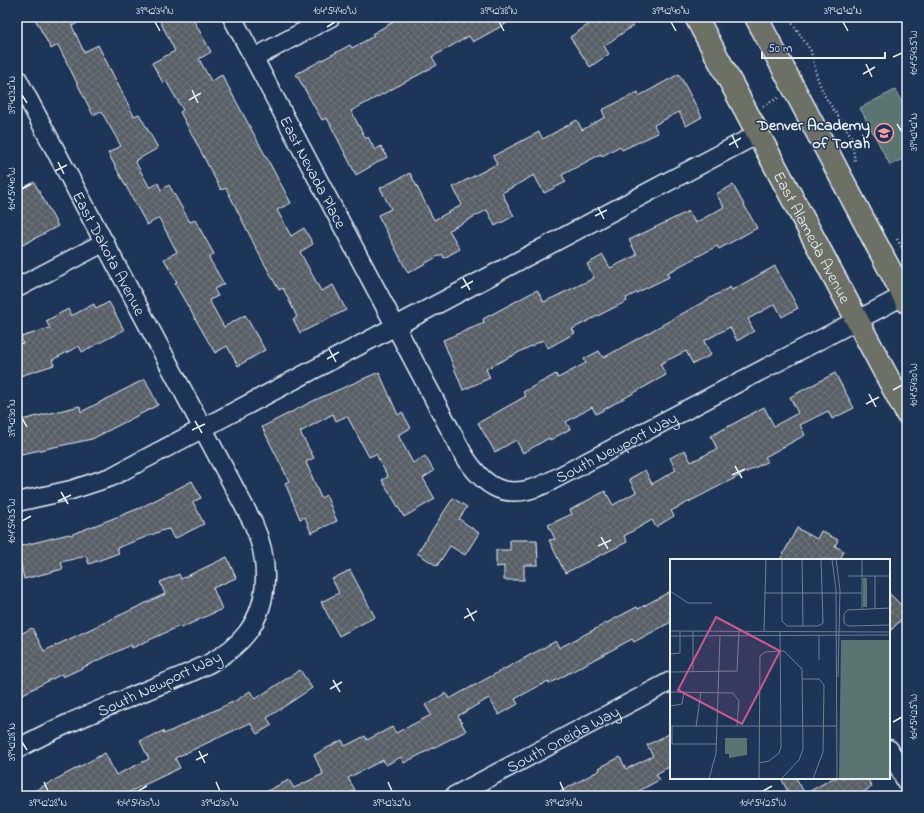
<svg xmlns="http://www.w3.org/2000/svg" width="924" height="813" viewBox="0 0 924 813" font-family="'Indie Flower',sans-serif">
  <defs>
    <pattern id="building-cross-hatch" width="8" height="8" patternUnits="userSpaceOnUse"><rect width="8" height="8" fill="#595f65"/><path d="M0 0l8 8M0 8l8-8" fill="none" stroke="#71767c"/></pattern>
  </defs>
  <rect width="100%" height="100%" fill="#1d3557"/>
  <filter id="ink" filterUnits="userSpaceOnUse"><feTurbulence type="fractalNoise" baseFrequency=".025" numOctaves="2"/><feDisplacementMap in="SourceGraphic" scale="8" xChannelSelector="R" yChannelSelector="G"/><feConvolveMatrix kernelMatrix="1 2 1 2 8 2 1 2 1" color-interpolation-filters="sRGB"/></filter>
  <g filter="url(#ink)">
    <!-- pitch -->
    <path fill="#5a7470" stroke="#a1b2b4" d="M895,90L907,112V157L890,165L860,108Z"/>
    <!-- building -->
    <path fill="url(#building-cross-hatch)" stroke="#e8f1f8" d="M34,17H88L72,26L84,52L98,45L134,116L139,114L158,148L135,161L150,188L158,183L161,190L169,185L190,222L195,220L214,254L209,258L224,284L214,289L218,296L209,300L224,327L245,315L265,350L238,366L227,346L215,353L175,284L177,282L164,259L177,252L159,218L147,225L108,153L121,146L101,111L93,115L58,45L51,49Z
      M158,17H192L211,52L199,59L211,81L222,75L291,203L277,210L291,236L304,228L313,244L300,252L321,291L333,285L346,310L300,333L293,319L297,317L283,288L279,290L259,254L226,188L221,190L180,112L183,110L166,81L163,83L152,63L175,51Z
      M390,17H518L473,42L469,36L432,57L437,65L351,111L366,139L368,137L375,150L381,146L387,157L356,175L327,118L322,120L296,74L350,45L352,48L374,36L372,34L393,22Z
      M600,17H628L634,25L604,46L609,54L590,67L570,37Z
      M679,74L702,117L686,126L679,112L654,125L658,133L622,150L620,146L602,156L601,154L562,175L566,182L544,193L534,175L502,193L514,216L495,226L487,210L449,230L460,249L444,258L442,254L408,273L378,215L391,209L380,188L410,173L434,220L462,205L453,187L497,164L493,156L539,132L543,139L577,120L582,130L605,117L602,110L638,92L639,96Z
      M34,182L58,226L17,248V191Z
      M733,185L757,228L719,249L717,246L667,273L669,277L626,298L627,301L572,329L575,333L548,348L543,340L486,369L490,378L463,390L443,340L484,323L483,319L537,290L544,302L594,278L587,264L603,255L610,268L637,255L629,240L689,211L695,223L724,207L716,194Z
      M775,266L798,308L782,317L775,304L748,319L754,331L737,341L730,327L704,341L711,355L693,364L686,351L660,364L666,375L596,414L592,407L566,422L570,429L550,440L549,438L523,453L516,440L495,452L478,423L526,396L523,392L556,374L558,378L586,363L584,359L599,351L603,358L730,287L732,290Z
      M109,302L124,330L82,352L79,346L52,360L54,365L17,377V345L23,343L21,337L50,328L46,321L68,309L71,316L94,304L96,309Z
      M379,372L398,415L402,412L411,428L398,435L413,463L425,456L434,471L423,478L435,499L404,517L382,480L388,477L376,454L369,457L347,416L336,421L333,414L300,432L314,458L306,462L321,498L326,495L337,521L311,533L305,517L300,519L285,483L289,481L262,427L315,400Z
      M835,373L854,408L832,419L828,411L800,425L805,435L765,457L768,461L671,511L674,516L656,527L652,520L624,536L627,542L565,573L549,540L555,539L548,525L572,514L570,510L605,491L613,505L636,492L629,479L645,470L652,484L676,470L670,458L685,450L691,462L717,449L711,436L764,407L774,426L798,413L790,397Z
      M145,379L158,405L92,439L17,455V421L80,406L81,412Z
      M192,481L201,498L193,502L204,524L174,539L169,529L164,530L117,548L119,553L89,564L86,556L61,562L63,569L24,579L17,547L69,534L70,535L140,508Z
      M453,498L467,507L459,519L479,533L465,555L450,546L437,566L417,553Z
      M797,528L817,539L821,531L838,540L835,546L844,551L840,560H780Z
      M510,540H537L538,565H524V580H504V566L496,567V550H510Z
      M227,557L236,578L213,588L222,609L181,628L180,626L132,648L131,645L63,677L62,674L17,697V664L23,661L17,649V636L32,628L44,651L165,594L160,582L179,574L181,579Z
      M350,570L375,617L339,636L321,602L339,593L332,579Z
      M671,591V622L634,642L632,639L549,684L548,681L515,699L518,704L499,715L489,698L458,716L466,731L404,763L401,757L386,765L383,760L348,778L355,790L343,796H257L289,780L294,788L323,774L314,755L342,740L345,746L365,736L367,740L392,727L396,733L431,715L425,705L446,693L449,699L556,641L559,648L637,607L638,609Z
      M889,593L907,611V614L889,632Z
      M300,670L312,688L267,718L272,725L257,734L250,723L175,758L180,768L121,796H25L105,753L116,775L149,759L140,741L163,731L164,734L237,700L250,691L255,699Z
      M671,733V766L656,774L659,780L630,796H552L600,770L599,768L620,757L626,769L653,756L647,745Z
      M781,778H796L805,794L833,778H867L872,787L856,796H790Z"/>
    <g fill="none" stroke-linecap="round" stroke-linejoin="round">
      <defs>
        <g id="minor">
          <path id="s1" d="M232,17L462,452C484,489 507,502 547,483L907,294"/>
          <path d="M254,58L331,17"/>
          <path id="s2" d="M17,78L253,523C269,558 271,601 247,633C224,663 183,675 150,689C105,708 60,725 17,749"/>
          <path d="M17,288L105,242"/>
          <path d="M17,502L71,490L111,477L758,134"/>
          <path d="M889,749L907,783"/>
          <path id="s3" d="M454,796L671,681"/>
        </g>
        <g id="major">
          <path id="s4" d="M696,17L907,414"/>
          <path d="M756,17L907,302"/>
        </g>
      </defs>
      <!-- minor casing -->
      <use href="#minor" stroke="#e8f1f8" stroke-width="21"/>
      <!-- major casing -->
      <use href="#major" stroke="#e8f1f8" stroke-width="25"/>
      <!-- path -->
      <path stroke="#e8f1f8" stroke-width="2.5" stroke-dasharray="1 3" stroke-linecap="butt" d="M788,17L811,51L817,77L824,95L851,136L855,161
        M763,106L778,98
        M897,239L907,256"/>
      <!-- minor -->
      <use href="#minor" stroke="#1d3557" stroke-width="18"/>
      <!-- major -->
      <use href="#major" stroke="#6c7065" stroke-width="22"/>
    </g>
  </g>
  <!-- ticks -->
  <path fill="none" stroke="#e8f1f8" stroke-width="1.5" d="M155,22L160,31M499,22L504,31M671,22L676,31M843,22L848,31M327,27L335,22M893,57L902,53M866,64L872,77M863,74L875,67M192,90L198,103M22,95L27,103M189,100L201,93M897,124L902,132M732,135L738,148M729,145L741,138M58,162L64,174M55,171L67,165M22,189L31,184M598,207L604,219M595,216L607,210M463,278L470,290M461,288L473,281M329,349L336,362M327,359L339,352M893,390L902,385M869,394L876,407M866,404L879,397M22,418L27,427M195,421L202,433M192,430L205,424M735,466L742,478M732,475L745,469M61,492L68,504M58,501L71,495M22,521L31,516M601,537L608,549M598,546L611,540M467,608L474,621M464,618L477,611M333,680L340,692M330,689L342,682M893,722L902,717M22,742L27,750M199,751L205,763M196,760L208,754M44,782L48,791M216,782L220,791M388,782L392,791M560,782L564,791M138,791L147,786M763,791L772,786"/>
  <!-- icons -->
  <defs>
    <symbol id="school-ring" viewBox="-11 -11 22 22"><circle r="9.5" fill="#1d3557" stroke="#ff9aa2" stroke-width="1.5"/><path d="M0-5L7-2L0 1L-7-2ZM-4 1L0 2.5L4 1V4Q0 6-4 4Z" fill="#ff9aa2"/></symbol>
  </defs>
  <g fill-rule="evenodd">
    <use href="#school-ring" x="873" y="122" width="22" height="22"/>
  </g>
  <g text-anchor="middle" stroke-width="3" stroke-linejoin="round" paint-order="stroke">
    <!-- poi labels -->
    <g font-size="16" font-weight="bold" fill="#e8f1f8" stroke="#1d3557" text-anchor="end">
      <text x="870" y="130">Denver Academy<tspan x="870" dy="18">of Torah</tspan></text>
    </g>
    <!-- street labels -->
    <g font-size="16" fill="#e8f1f8" stroke="#1d3557">
      <text dy="6" stroke="none"><textPath href="#s1" startOffset="175">East Nevada Place</textPath></text>
      <text dy="6" stroke="none"><textPath href="#s4" startOffset="249">East Alameda Avenue</textPath></text>
      <text dy="6" stroke="none"><textPath href="#s2" startOffset="198">East Dakota Avenue</textPath></text>
      <text dy="6" stroke="none"><textPath href="#s1" startOffset="673">South Newport Way</textPath></text>
      <text transform="translate(159 683) rotate(-25)" y="6">South Newport Way</text>
      <text dy="6" stroke="none"><textPath href="#s3" startOffset="123">South Oneida Way</textPath></text>
    </g>
  </g>
  <!-- overview -->
  <g transform="translate(670 559)">
    <rect width="220" height="220" fill="#1d3557"/>
    <path d="M171,81H220V220H169Z" fill="#5a7470"/>
    <path d="M193,19H197V48H193ZM55,179H77V196L59,199V195H55Z" fill="#5a7470"/>
    <path fill="none" stroke="#6e8097" stroke-width="1" d="M112,0V62L117,67H148L153,64L151,0M132,0L133,67M162,0L166,31L167,220M166,0L170,31L168,118M197,0H220M178,17H220M205,17V50M0,32L18,44H42M94,34H192M220,49L178,51L174,55V64L178,67L220,66M192,50V0M0,72L220,73M23,72V113M94,72L96,0M0,77L220,76M0,95L10,94V72M149,101V77M0,113L67,112L69,72M132,120H149L154,126L153,193L143,220M0,133L63,134L69,142L67,167M0,147L12,145L14,133M0,167H167M2,167V185H46M26,168L31,133M89,204L99,202L109,194L111,188L110,72M39,220L46,194L50,77M89,220L90,97L95,93L114,92L132,110L133,190L129,201L111,220"/>
    <path fill="#cd598a" fill-opacity="0.15" stroke="#cd598a" stroke-width="2" d="M46,58L110,92L72,165L8,131Z"/>
    <rect width="220" height="220" fill="none" stroke="#e8f1f8" stroke-width="2"/>
  </g>
  <!-- margin -->
  <rect width="924" height="813" fill="none" stroke="#1d3557" stroke-width="44"/>
  <!-- scale -->
  <path d="M762 52v6h123v-6" fill="none" stroke="#e8f1f8" stroke-width="2"/>
  <text x="768" y="52" font-size="12" fill="#e8f1f8" stroke="#1d3557" stroke-width="3" paint-order="stroke">50 m</text>
  <rect x="22" y="22" width="880" height="769" fill="none" stroke="#e8f1f8" stroke-width="1.5"/>
  <g font-size="10" text-anchor="middle" fill="#e8f1f8">
    <text x="155" y="14">39°42'34"N</text>
    <text x="335" y="14">104°54'40"W</text>
    <text x="499" y="14">39°42'38"N</text>
    <text x="671" y="14">39°42'40"N</text>
    <text x="843" y="14">39°42'42"N</text>
    <text transform="translate(913 53) rotate(-90)" y="4">104°54'35"W</text>
    <text transform="translate(11 95) rotate(-90)" y="4">39°42'32"N</text>
    <text transform="translate(913 132) rotate(-90)" y="4">39°42'42"N</text>
    <text transform="translate(11 189) rotate(-90)" y="4">104°54'40"W</text>
    <text transform="translate(913 385) rotate(-90)" y="4">104°54'30"W</text>
    <text transform="translate(11 418) rotate(-90)" y="4">39°42'30"N</text>
    <text transform="translate(11 521) rotate(-90)" y="4">104°54'35"W</text>
    <text transform="translate(913 717) rotate(-90)" y="4">104°54'25"W</text>
    <text transform="translate(11 742) rotate(-90)" y="4">39°42'28"N</text>
    <text x="48" y="806">39°42'28"N</text>
    <text x="138" y="806">104°54'30"W</text>
    <text x="220" y="806">39°42'30"N</text>
    <text x="392" y="806">39°42'32"N</text>
    <text x="564" y="806">39°42'34"N</text>
    <text x="763" y="806">104°54'25"W</text>
  </g>
</svg>
